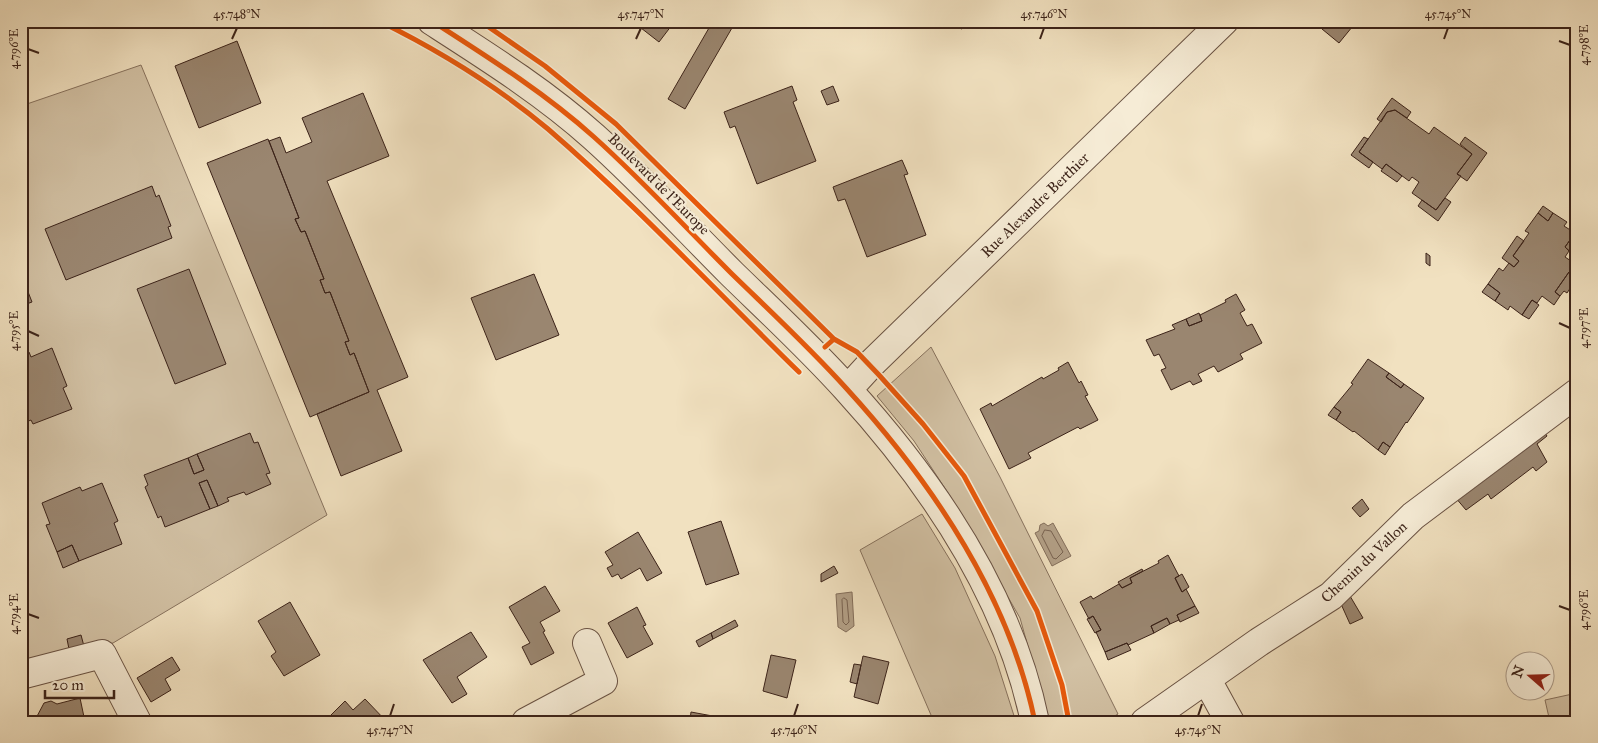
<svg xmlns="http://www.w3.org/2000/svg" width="1598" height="743" viewBox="0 0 1598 743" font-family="'IM FELL Great Primer',serif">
  <rect width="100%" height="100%" fill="#f1e1c0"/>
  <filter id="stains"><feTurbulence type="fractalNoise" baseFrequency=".004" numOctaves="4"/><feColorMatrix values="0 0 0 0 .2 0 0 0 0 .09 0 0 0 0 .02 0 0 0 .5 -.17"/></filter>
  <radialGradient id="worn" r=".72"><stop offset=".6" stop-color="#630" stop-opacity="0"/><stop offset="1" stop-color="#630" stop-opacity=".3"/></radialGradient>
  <!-- green -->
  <path fill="#d2c1a4" stroke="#87725e" d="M141,65L327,515L113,643L21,668V106Z
    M931,347L1000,477L1118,714L1104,722H1049L1020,618L950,496L914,441L877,396Z
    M922,514L955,568L995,656L1016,722H934L860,550Z
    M1577,693V722H1550L1545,700Z"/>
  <!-- water -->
  <path fill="#b3a087" stroke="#836e5b" d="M1044,523L1048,526L1053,523L1071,556L1052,566L1035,533L1039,531L1040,525Z
    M852,592L854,626L846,632L838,627L836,594Z"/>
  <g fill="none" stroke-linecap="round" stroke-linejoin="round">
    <!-- shore -->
    <path stroke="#786250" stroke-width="1" d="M1045,530L1051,531L1063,552L1056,559L1053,558L1042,536Z
      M844,598L847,600L849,622L846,625L843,622L842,600Z"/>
  </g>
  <!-- building -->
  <path fill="#9a8670" stroke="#3c2319" d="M632,21H675L659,42Z
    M713,21H736L685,109L668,99Z
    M850,21H871L853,28Z
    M958,21H981L961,29Z
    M1329,21H1357L1339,43L1322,29Z
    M237,41L261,103L199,128L175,66Z
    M792,86L797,100L793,102L816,161L757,184L735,126L730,128L724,112Z
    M833,86L839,101L827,105L821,91Z
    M363,93L389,156L327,181L408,377L377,390L402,451L341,476L317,414L369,392L354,353L350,355L345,342L349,341L330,292L325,293L320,280L324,279L305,231L301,232L295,219L299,218L269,141L280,137L286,153L312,142L302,118Z
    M1392,98L1411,112L1407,118L1395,110L1387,112L1381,122L1377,119Z
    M1395,110L1429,134L1434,127L1472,154L1457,174L1461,176L1436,210L1412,193L1419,182L1412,177L1409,181L1386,164L1382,169L1359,152L1387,112Z
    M1364,137L1368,139L1359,152L1373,162L1369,168L1351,155Z
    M1465,137L1487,153L1467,181L1457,174L1472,154L1460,144Z
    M268,139L299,218L295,219L301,232L305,231L324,279L320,280L325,293L330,292L349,341L345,342L350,355L354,353L369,392L310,417L207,163Z
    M902,160L908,174L904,175L926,235L867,257L845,199L838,201L833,187Z
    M1386,164L1402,176L1397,182L1381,171Z
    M152,186L156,197L159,195L171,226L168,227L172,238L66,280L45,229Z
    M1445,198L1451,202L1438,221L1418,206L1422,200L1436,210Z
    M1543,206L1553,213L1548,221L1538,213Z
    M1538,213L1548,221L1553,213L1567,222L1564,226L1575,233L1565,247L1569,251L1565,257L1577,265V272L1575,276L1569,272L1555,292L1560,296L1554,305L1542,296L1537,303L1532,300L1522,315L1510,306L1508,310L1495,301L1500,293L1488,284L1499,268L1503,271L1509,263L1514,267L1519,261L1513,256L1529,233L1525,231Z
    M1575,233L1577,235V246L1572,253L1565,247Z
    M1517,236L1524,241L1513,256L1519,261L1514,267L1502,258Z
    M1426,253L1430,256V266L1426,263Z
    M189,269L226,364L175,384L137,289Z
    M1569,272L1575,276L1570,282L1573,284L1567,293L1564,291L1560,296L1555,292Z
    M21,274L32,302L21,306Z
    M534,274L559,335L496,360L471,298Z
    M1488,284L1500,293L1495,301L1482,292Z
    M1236,294L1245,310L1240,313L1247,326L1252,324L1262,343L1240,354L1243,359L1218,372L1214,366L1198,374L1202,381L1193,385L1190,381L1171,390L1161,370L1166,368L1159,354L1154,356L1146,340L1175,329L1172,325L1186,319L1189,326L1202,321L1200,315L1226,302L1225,300Z
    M1532,300L1539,305L1529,319L1522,315Z
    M1199,313L1202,321L1189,326L1186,319Z
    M52,348L67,386L63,388L72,409L33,424L31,420L21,424V355L29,352L31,357Z
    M1368,359L1389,373L1386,377L1401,388L1404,384L1424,398L1407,423L1406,422L1390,447L1383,442L1378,450L1354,431L1353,432L1336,420L1341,412L1334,407L1353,384L1351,383Z
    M1068,362L1079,383L1081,381L1088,395L1085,396L1098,420L1080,429L1078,427L1028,453L1031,458L1009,469L980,409L991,403L992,406L1042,377L1043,379L1059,370L1058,368Z
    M1389,373L1404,384L1401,388L1386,377Z
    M1334,407L1341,412L1336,420L1328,415Z
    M1543,430L1547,436L1537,444L1547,462L1536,471L1533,467L1491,499L1488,494L1466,510L1455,497Z
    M250,433L254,443L258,442L270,473L266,474L271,484L246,495L244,492L227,498L229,501L218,506L207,480L199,483L210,509L165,527L161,516L158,518L145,487L148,485L144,475L188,458L194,474L204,470L197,454Z
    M1383,442L1390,447L1385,455L1378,450Z
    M197,454L204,470L194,474L188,458Z
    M207,480L218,506L210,509L199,483Z
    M102,483L118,521L114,523L122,544L79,561L72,545L57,552L46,525L50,524L42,503L80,487L82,491Z
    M1362,499L1369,509L1360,517L1352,508Z
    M721,521L739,574L706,585L688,532Z
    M638,532L662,573L647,581L640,568L621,579L618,574L612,577L607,568L613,565L605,552Z
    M72,545L79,561L63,568L57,552Z
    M1168,555L1179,576L1175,578L1182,592L1186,589L1195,606L1177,615L1179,620L1170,624L1167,618L1151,626L1154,633L1128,645L1127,643L1105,652L1096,632L1101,630L1093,616L1089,619L1080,602L1091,596L1093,599L1119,584L1122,588L1132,583L1130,578L1159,563L1158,561Z
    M834,566L838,573L821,582V574Z
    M1142,569L1143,571L1130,578L1132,583L1122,588L1118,582Z
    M1182,574L1189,587L1182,592L1175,578Z
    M545,586L560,611L540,622L545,631L543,632L554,653L531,665L522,647L530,643L509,607Z
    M1350,596L1363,618L1350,624L1341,604Z
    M290,602L320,655L284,676L271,656L276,652L258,621Z
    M1195,606L1199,613L1180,622L1177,615Z
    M637,607L646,625L643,626L653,644L627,658L608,623Z
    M1093,616L1101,630L1095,633L1087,619Z
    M1167,618L1170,624L1154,633L1151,626Z
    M735,620L738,626L713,639L711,633Z
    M471,632L487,657L457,677L467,694L452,703L423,660Z
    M711,633L713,639L699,647L696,641Z
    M81,635L85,650L70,654L67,639Z
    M1127,643L1131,650L1108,660L1105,652Z
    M771,655L796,660L787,698L763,691Z
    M863,656L889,662L878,704L854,697Z
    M172,657L180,670L165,679L171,690L151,702L137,678Z
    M854,664L861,665L857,684L850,682Z
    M80,698L84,717L68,722H34L44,703L51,701L57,704Z
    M365,699L387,722H324L345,701L353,710Z
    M691,712L718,717L716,722H686L690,720Z"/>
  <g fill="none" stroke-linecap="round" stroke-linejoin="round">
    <defs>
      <path id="minor" d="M432,21C488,57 545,93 594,137C642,180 686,228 732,274C770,311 810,348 846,388C931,481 1009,596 1035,722
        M848,389L870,365L1224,21
        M21,675L102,654L137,722
        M1207,680L1230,722
        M526,722L603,681L587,643
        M1145,722L1259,642L1331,596L1413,516L1577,393"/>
    </defs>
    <!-- minor casing -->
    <use href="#minor" stroke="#695243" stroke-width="30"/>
    <!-- minor -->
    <use href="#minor" stroke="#f6ecd6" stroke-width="28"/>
    <defs>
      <path id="cycleway" d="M379,21C438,50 498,87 548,129C636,205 716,291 799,372
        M432,21C488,57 545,93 594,137C642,180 686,228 732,274C770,311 810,348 846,388C931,481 1009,596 1035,722
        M480,21L545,66L616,124L834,339
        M825,347L834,339L857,352L879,375L923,424L964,476L1037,611L1062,685L1069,722"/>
    </defs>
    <!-- cycleway casing -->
    <use href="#cycleway" stroke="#f6ecd6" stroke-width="8"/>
    <!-- cycleway -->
    <use href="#cycleway" stroke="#e8590c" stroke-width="5"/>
  </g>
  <!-- ticks -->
  <path fill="none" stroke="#3c2319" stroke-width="2" d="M232,39L237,28M636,39L641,28M1040,39L1044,28M1444,39L1448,28M1559,41L1570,45M28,49L39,53M1559,323L1570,328M28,331L39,336M1559,606L1570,610M28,614L39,618M390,716L394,704M794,716L798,704M1198,716L1202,704"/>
  <g text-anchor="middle" stroke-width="4.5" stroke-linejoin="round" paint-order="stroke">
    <!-- street labels -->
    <g font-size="15" fill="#3c2319" stroke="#f6ecd6">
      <text transform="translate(659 184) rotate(45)" y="5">Boulevard de l'Europe</text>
      <text transform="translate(1035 205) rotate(-44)" y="5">Rue Alexandre Berthier</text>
      <text transform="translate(1364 562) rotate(-43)" y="5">Chemin du Vallon</text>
    </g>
  </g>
  <!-- margin -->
  <rect width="1598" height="743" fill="none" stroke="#f1e1c0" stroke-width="55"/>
  <!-- north arrow -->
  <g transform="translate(1530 676) rotate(290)"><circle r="24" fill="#f6ecd6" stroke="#ac9c8a"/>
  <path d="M0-4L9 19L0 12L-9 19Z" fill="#8f2418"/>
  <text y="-8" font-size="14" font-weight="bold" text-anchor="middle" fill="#3c2319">N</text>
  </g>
  <!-- scale -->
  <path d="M45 690v8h69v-8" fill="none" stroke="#3c2319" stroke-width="2.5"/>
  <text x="52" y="690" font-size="15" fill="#3c2319" stroke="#f6ecd6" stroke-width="4" paint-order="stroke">20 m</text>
  <rect x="28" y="28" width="1542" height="688" fill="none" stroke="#3c2319" stroke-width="2"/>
  <g font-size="12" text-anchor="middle" fill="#3c2319">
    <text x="237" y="18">45.748°N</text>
    <text x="641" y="18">45.747°N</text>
    <text x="1044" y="18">45.746°N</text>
    <text x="1448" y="18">45.745°N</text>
    <text transform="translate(1584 45) rotate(-90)" y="4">4.798°E</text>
    <text transform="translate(14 49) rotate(-90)" y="4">4.796°E</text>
    <text transform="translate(1584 328) rotate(-90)" y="4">4.797°E</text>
    <text transform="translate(14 331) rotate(-90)" y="4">4.795°E</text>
    <text transform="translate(1584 610) rotate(-90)" y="4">4.796°E</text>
    <text transform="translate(14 614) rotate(-90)" y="4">4.794°E</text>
    <text x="390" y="734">45.747°N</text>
    <text x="794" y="734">45.746°N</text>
    <text x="1198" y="734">45.745°N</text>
  </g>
  <rect width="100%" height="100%" filter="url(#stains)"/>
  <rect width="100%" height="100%" fill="url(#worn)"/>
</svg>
